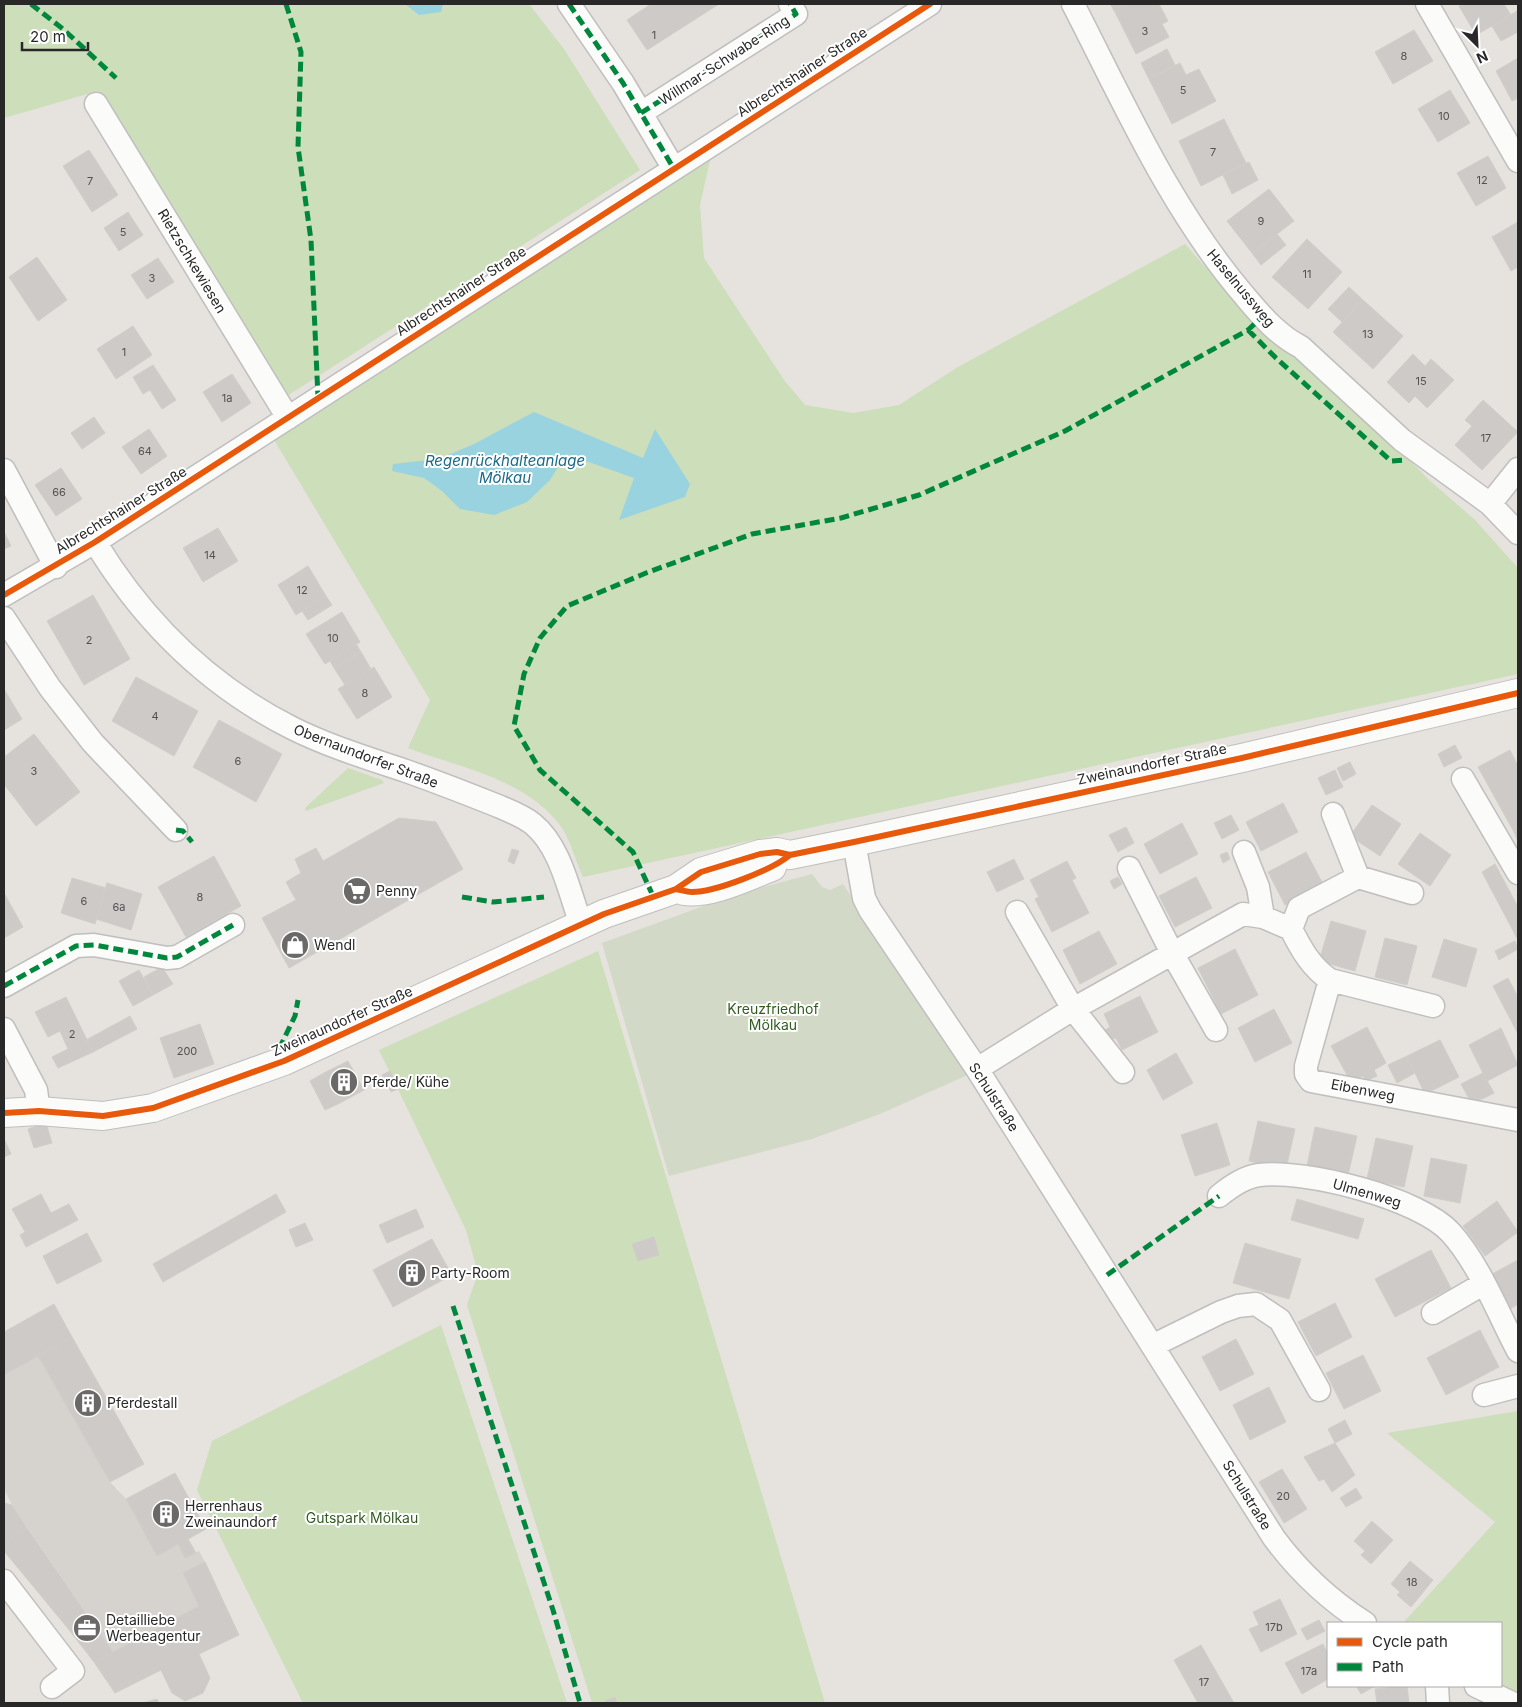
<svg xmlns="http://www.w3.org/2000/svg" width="1522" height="1707" viewBox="0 0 1522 1707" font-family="Inter,sans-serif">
  <rect width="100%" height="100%" fill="#e6e2de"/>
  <!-- green -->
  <path fill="#ccdeba" d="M4,4H529L564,49L640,170L287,396L98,91L4,118Z
    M711,156L700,205L704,258L784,380L805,405L853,413L899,405L958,367L1185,244L1247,314L1295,353L1399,449L1428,479L1475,520L1518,568V674L583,877C576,862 571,842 562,828C528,779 460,768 408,748L430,700L273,438Z
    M348,768L382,780L384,783L306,811L305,808Z
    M598,951L825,1703H592L467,1305L478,1273L466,1230L379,1050Z
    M441,1325L567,1703H303L197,1490L212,1441Z
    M1518,1411V1695L1501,1686V1623H1403L1495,1522L1387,1433Z"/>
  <!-- cemetery -->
  <path fill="#d3d9c7" d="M812,874L822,887L830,890L843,884L970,1074L880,1114L812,1139L669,1176L602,943L734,895Z"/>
  <!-- plaza -->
  <path fill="#d6d2ce" d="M38,1356L110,1482L126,1499L157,1555L178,1544L185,1558L199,1551L205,1562L184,1574L199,1606L113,1652L12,1505L4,1488V1375Z"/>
  <!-- water -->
  <path fill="#99d3e0" d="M405,4H443L441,12L419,15Z
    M534,412L643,458L655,429L690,484L685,497L619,520L634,478L566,454L550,480L527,502L494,515L460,509L442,491L424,478L392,471L393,464L439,459L474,444Z"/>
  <!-- building -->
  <path fill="#cdcac7" stroke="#d1ceca" d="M651,4H719L647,50L627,20Z
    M1110,4H1129L1115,12Z
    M1129,4H1159L1168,21L1162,24L1169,37L1136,54L1115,12Z
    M1462,4H1504L1511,15L1476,35L1459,6Z
    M1517,11L1518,32L1501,41L1492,26Z
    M1414,30L1433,61L1393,84L1375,52Z
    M1167,49L1175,65L1149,79L1141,63Z
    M1518,58V98L1512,101L1496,71Z
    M1180,63L1186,75L1199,69L1216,101L1172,124L1149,79Z
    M1450,90L1470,123L1438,142L1418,109Z
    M1224,119L1246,163L1201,186L1179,141Z
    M89,150L118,195L92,212L63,166Z
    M1488,156L1506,188L1476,206L1457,173Z
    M1249,162L1258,180L1232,194L1223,175Z
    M1269,189L1294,221L1252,253L1227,221Z
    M128,212L143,235L119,251L104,228Z
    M1518,222V267L1511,271L1492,237Z
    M1277,234L1286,245L1261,265L1252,253Z
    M1307,239L1342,272L1308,309L1272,277Z
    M37,257L67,300L38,321L9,277Z
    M158,258L174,282L147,299L131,275Z
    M1349,287L1363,300L1342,322L1328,309Z
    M1363,300L1403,336L1373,369L1333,332Z
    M133,326L152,355L116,379L97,349Z
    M1413,354L1425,366L1431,359L1454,380L1427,408L1415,396L1409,403L1387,382Z
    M153,365L176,400L162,409L150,390L143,394L133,377Z
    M232,374L251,403L222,422L203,392Z
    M1483,400L1518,432L1482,470L1455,445L1472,426L1465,420Z
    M94,417L105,433L82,449L71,433Z
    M149,429L167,456L141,474L122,447Z
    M61,468L82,499L56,516L35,485Z
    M218,528L238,561L203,582L183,548Z
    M4,532L11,546L4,549Z
    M308,566L326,596L296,615L278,585Z
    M93,595L130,659L84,685L47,621Z
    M326,596L332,605L308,620L302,611Z
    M342,612L360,642L325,664L306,634Z
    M356,644L361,652L334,668L330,661Z
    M361,652L371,669L345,685L334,668Z
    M374,667L392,697L357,719L338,689Z
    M136,677L198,711L174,756L112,721Z
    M4,689L22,719L4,730Z
    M219,720L282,754L256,802L193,767Z
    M34,734L80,792L36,826L4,784V757Z
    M1455,745L1462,758L1444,767L1438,754Z
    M1510,750L1518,766V830L1514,832L1478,767Z
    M1350,762L1356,774L1343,781L1337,768Z
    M1335,770L1343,787L1326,795L1318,778Z
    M1283,803L1298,832L1261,851L1246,822Z
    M1372,805L1401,824L1380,856L1350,836Z
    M1231,815L1239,830L1222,839L1214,823Z
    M399,818L436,822L463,869L289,968L262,918L296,900L286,882L301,873L295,859L316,848L323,861Z
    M1182,823L1198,854L1160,874L1144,844Z
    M1126,827L1134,843L1118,852L1109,835Z
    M1518,830V841L1514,832Z
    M1420,833L1451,855L1430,886L1398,864Z
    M512,849L519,851L514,864L508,861Z
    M1227,852L1230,859L1223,863L1220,855Z
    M1306,852L1323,884L1285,905L1268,872Z
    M214,856L241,906L186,937L158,887Z
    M1014,859L1024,879L997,892L987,872Z
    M1067,861L1076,878L1072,880L1089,913L1052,932L1035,899L1039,897L1030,880Z
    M1495,864L1518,907V940L1482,872Z
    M1118,877L1122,884L1114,889L1110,881Z
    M1196,877L1212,908L1175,927L1159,896Z
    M72,878L106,888L95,924L61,913Z
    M107,883L142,894L131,930L96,919Z
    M4,893L23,927L4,938Z
    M1331,921L1366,931L1355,971L1319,961Z
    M1099,931L1117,964L1080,984L1063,950Z
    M1385,938L1417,946L1407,985L1375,977Z
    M1444,939L1477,949L1466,987L1432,977Z
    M1515,941L1518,949L1499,960L1495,951Z
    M1235,949L1258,995L1221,1014L1198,968Z
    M162,967L173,984L153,995L144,977Z
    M139,970L153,995L133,1006L119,981Z
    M1508,978L1518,997V1034L1493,986Z
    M1140,996L1158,1032L1122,1050L1116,1038L1110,1040L1105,1030L1110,1027L1104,1014Z
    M66,997L93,1052L58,1068L52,1057L68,1049L60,1031L48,1037L35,1012Z
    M1274,1009L1292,1043L1255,1062L1238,1028Z
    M130,1016L137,1029L93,1052L86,1040Z
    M200,1024L214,1064L174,1078L160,1038Z
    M1367,1027L1386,1063L1374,1070L1377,1076L1366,1081L1363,1076L1351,1082L1331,1046Z
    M1501,1028L1518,1065L1487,1081L1469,1045Z
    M1440,1040L1459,1077L1425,1094L1407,1056Z
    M1176,1053L1193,1083L1163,1100L1147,1070Z
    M1407,1056L1415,1073L1397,1083L1388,1065Z
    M348,1061L364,1090L340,1103L324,1073Z
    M390,1071L398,1089L391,1092L382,1075Z
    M324,1073L340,1103L325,1110L310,1081Z
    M1483,1073L1494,1093L1472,1104L1461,1084Z
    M1258,1121L1295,1129L1286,1169L1249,1161Z
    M46,1123L52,1143L34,1148L28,1129Z
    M1217,1123L1230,1165L1195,1176L1181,1135Z
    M1315,1127L1357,1136L1348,1175L1307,1166Z
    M1376,1138L1413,1146L1404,1187L1367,1179Z
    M4,1139L11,1154L4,1157Z
    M1431,1158L1467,1165L1460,1203L1424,1196Z
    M41,1194L51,1213L69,1204L78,1220L26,1247L20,1235L25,1232L12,1209Z
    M276,1194L286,1212L163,1282L153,1264Z
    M1297,1199L1364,1219L1358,1239L1291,1220Z
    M1497,1201L1518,1232L1485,1256L1463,1226Z
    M416,1209L424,1227L387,1243L379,1225Z
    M305,1223L313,1240L296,1247L289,1230Z
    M87,1233L102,1261L57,1284L43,1256Z
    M654,1237L659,1255L638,1261L632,1244Z
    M432,1239L452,1275L393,1307L373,1270Z
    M1245,1243L1301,1259L1289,1299L1233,1283Z
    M1431,1250L1451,1288L1395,1317L1375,1279Z
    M1518,1260V1304L1510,1309L1492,1274Z
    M1335,1303L1352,1337L1316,1356L1298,1322Z
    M54,1304L72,1337L4,1375V1332Z
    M1480,1330L1499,1367L1446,1395L1427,1358Z
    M72,1337L144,1464L110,1482L38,1356Z
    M1236,1339L1254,1374L1220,1391L1202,1357Z
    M1363,1355L1381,1391L1344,1409L1326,1373Z
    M1269,1387L1286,1422L1250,1440L1233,1405Z
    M1345,1420L1352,1434L1335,1443L1328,1429Z
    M1335,1443L1355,1475L1332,1492L1324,1479L1319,1481L1304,1457Z
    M1282,1469L1307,1509L1284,1523L1259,1482Z
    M175,1473L206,1529L188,1539L196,1553L185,1558L178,1544L157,1556L126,1499Z
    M1356,1488L1362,1498L1346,1507L1340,1498Z
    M4,1503L12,1505L27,1528L4,1542Z
    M1372,1521L1393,1540L1371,1564L1361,1555L1365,1551L1354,1541Z
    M27,1528L85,1612L66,1626L4,1551V1542Z
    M1410,1561L1433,1580L1411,1607L1397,1595L1400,1592L1391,1584Z
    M205,1562L239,1635L199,1654L210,1678L203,1693L185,1701L172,1693L161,1670L115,1693L94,1662L199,1606L183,1573Z
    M1280,1599L1297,1634L1261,1652L1249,1629L1259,1625L1253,1612Z
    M85,1612L113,1652L94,1662L66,1626Z
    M1319,1620L1325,1631L1307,1640L1301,1629Z
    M1323,1644L1328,1654V1679L1302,1694L1285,1663Z
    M1201,1645L1234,1703H1198L1174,1660Z
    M1356,1686H1375L1361,1694Z
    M1407,1686L1409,1703H1377L1375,1689Z
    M615,1697L617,1703H605V1701Z
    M157,1699L159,1703H143Z"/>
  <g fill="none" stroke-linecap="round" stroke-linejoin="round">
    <defs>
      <path id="street" d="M569,4L623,83L674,169
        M1073,4C1124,103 1170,208 1243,294C1260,314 1277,335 1301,347L1402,440L1490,504L1518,533
        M1427,4L1518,161
        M96,104L288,418
        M641,113L796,14L790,4
        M4,470L56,567
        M1490,504L1518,469
        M95,542C143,621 209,686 292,728C328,746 367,758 406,771C437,782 468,794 498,806C510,811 523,816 533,824C561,847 569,892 581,924
        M4,595L95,542L930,4
        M4,618L50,688L93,743L176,830
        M1463,779L1518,873
        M1333,814L1358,877
        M854,842L864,898L870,910L977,1069L1274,1538C1300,1573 1329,1600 1365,1623
        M1244,852L1258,887L1263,917
        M1129,868L1172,953L1216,1030
        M1017,912L1073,1009L1123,1072
        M1291,929L1299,908L1358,877L1412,893
        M1330,980L1433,1006
        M4,986L76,946L94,945L167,958L177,957L233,925
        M4,1029L36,1090L39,1111
        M977,1069L1073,1009L1243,914L1263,917L1291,929C1301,949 1311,967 1330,980L1306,1066V1074L1311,1081L1518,1120
        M1219,1196C1231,1186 1244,1177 1259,1175C1304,1169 1420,1198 1451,1233C1479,1264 1498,1313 1518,1351
        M1433,1313L1483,1284
        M1154,1345L1221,1312L1238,1306L1256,1304L1280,1320L1319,1390
        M1484,1395L1518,1386
        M4,1581L73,1671L52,1687
        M1437,1686L1438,1703
        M1476,1686L1512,1703"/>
      <path id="secondary" d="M684,891C710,895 748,876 772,867
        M4,1113L39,1111L103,1116L153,1108L284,1061L604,914L676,889L701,872L760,854L777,852L790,855L854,842L1242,758L1518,693"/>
    </defs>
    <!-- street casing -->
    <use href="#street" stroke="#c0bebf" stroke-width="25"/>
    <!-- secondary casing -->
    <use href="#secondary" stroke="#c0bebf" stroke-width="30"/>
    <!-- street -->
    <use href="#street" stroke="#fbfbfa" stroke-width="22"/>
    <!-- secondary -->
    <use href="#secondary" stroke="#fbfbfa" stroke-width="28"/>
    <!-- quiet -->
    <path stroke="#00873e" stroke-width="5" stroke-dasharray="10 5" stroke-linecap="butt" d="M31,4L63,29L116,78
      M286,4L301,52L298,147L311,240L318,398
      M569,4L623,83L674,169
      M641,113L796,14L790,4
      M1248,330L1276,358L1391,461L1406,460
      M176,830L183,831L192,842
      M653,896L633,852L540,770L514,726L524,674L540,638L567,606L646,573L752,534L841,518L919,495L1065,431L1248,330L1262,317
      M462,897L493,902L544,897
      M4,986L76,946L94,945L167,958L177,957L233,925
      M279,1049L295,1016L298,1000
      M1107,1275L1219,1196
      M453,1306L553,1610L580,1703"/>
    <defs>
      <path id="cycleway" d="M4,595L95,542L930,4
        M676,889C681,890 687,892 692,892C715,892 772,870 790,855
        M4,1113L39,1111L103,1116L153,1108L284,1061L604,914L676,889L701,872L760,854L777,852L790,855L854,842L1242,758L1518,693"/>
    </defs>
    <!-- cycleway casing -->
    <use href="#cycleway" stroke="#fff" stroke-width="9"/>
    <!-- cycleway -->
    <use href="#cycleway" stroke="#e8590c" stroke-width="6"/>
  </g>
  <!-- icons -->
  <defs>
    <symbol id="supermarket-disc" viewBox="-11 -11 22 22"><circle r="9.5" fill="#6a6968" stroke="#fff"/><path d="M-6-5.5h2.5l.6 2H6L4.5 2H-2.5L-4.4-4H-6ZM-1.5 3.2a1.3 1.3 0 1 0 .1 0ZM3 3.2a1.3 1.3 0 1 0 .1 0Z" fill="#fff"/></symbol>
    <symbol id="shop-disc" viewBox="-11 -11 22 22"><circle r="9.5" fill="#6a6968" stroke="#fff"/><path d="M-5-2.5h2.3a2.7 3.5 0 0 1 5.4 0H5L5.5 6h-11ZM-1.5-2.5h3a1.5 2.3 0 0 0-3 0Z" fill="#fff"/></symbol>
    <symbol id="building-disc" viewBox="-11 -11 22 22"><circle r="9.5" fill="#6a6968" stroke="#fff"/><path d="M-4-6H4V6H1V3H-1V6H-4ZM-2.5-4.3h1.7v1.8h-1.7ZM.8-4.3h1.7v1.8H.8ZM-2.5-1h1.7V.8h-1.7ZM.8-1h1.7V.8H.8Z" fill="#fff"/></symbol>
    <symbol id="office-disc" viewBox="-11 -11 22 22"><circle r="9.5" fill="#6a6968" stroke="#fff"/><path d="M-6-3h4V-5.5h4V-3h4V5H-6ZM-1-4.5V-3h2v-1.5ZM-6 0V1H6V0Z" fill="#fff"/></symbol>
  </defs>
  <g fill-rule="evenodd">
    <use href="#supermarket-disc" x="341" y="875" width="32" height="32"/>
    <use href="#shop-disc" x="279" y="929" width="32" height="32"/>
    <use href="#building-disc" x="328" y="1066" width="32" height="32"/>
    <use href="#building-disc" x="396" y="1257" width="32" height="32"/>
    <use href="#building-disc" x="72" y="1387" width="32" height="32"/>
    <use href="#building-disc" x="150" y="1498" width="32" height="32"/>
    <use href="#office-disc" x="71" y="1612" width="32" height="32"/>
  </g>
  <g text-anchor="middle" stroke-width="4" stroke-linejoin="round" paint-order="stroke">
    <!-- number labels -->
    <g font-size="11" fill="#525150">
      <text x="1145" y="35">3</text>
      <text x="654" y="39">1</text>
      <text x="1404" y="60">8</text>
      <text x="1183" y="94">5</text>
      <text x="1444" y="120">10</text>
      <text x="1213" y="156">7</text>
      <text x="1482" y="184">12</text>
      <text x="90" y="185">7</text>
      <text x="1261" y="225">9</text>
      <text x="123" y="236">5</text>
      <text x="1307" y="278">11</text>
      <text x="152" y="282">3</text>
      <text x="1368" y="338">13</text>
      <text x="124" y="356">1</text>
      <text x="1421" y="385">15</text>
      <text x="227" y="402">1a</text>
      <text x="1486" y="442">17</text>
      <text x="145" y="455">64</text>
      <text x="59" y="496">66</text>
      <text x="210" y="559">14</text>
      <text x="302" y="594">12</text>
      <text x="333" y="642">10</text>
      <text x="89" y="644">2</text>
      <text x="365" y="697">8</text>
      <text x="155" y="720">4</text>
      <text x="238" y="765">6</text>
      <text x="34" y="775">3</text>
      <text x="200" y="901">8</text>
      <text x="84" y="905">6</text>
      <text x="119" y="911">6a</text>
      <text x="72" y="1038">2</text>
      <text x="187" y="1055">200</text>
      <text x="1283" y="1500">20</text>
      <text x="1412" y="1586">18</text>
      <text x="1274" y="1631">17b</text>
      <text x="1309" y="1675">17a</text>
      <text x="1204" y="1686">17</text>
    </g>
    <!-- street labels -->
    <g font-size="14" fill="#282828" stroke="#fff">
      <text transform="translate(724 60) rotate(-33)" y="5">Willmar-Schwabe-Ring</text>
      <text transform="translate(802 72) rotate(-33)" y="5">Albrechtshainer Straße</text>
      <text transform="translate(192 261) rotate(59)" y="5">Rietzschkewiesen</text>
      <text transform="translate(1241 288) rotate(50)" y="5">Haselnussweg</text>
      <text transform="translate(461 291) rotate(-33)" y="5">Albrechtshainer Straße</text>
      <text transform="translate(121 510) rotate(-32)" y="5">Albrechtshainer Straße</text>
      <text transform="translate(366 756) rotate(21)" y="5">Obernaundorfer Straße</text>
      <text transform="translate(1152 764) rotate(-12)" y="5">Zweinaundorfer Straße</text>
      <text transform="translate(342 1021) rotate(-24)" y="5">Zweinaundorfer Straße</text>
      <text transform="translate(1363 1090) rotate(11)" y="5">Eibenweg</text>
      <text transform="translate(994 1097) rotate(57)" y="5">Schulstraße</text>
      <text transform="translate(1367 1193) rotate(16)" y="5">Ulmenweg</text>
      <text transform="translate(1247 1495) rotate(58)" y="5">Schulstraße</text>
    </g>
    <!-- poi labels -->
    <g font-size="14" fill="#282828" stroke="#fff" text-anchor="start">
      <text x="376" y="896">Penny</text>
      <text x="314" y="950">Wendl</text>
      <text x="363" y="1087">Pferde/ Kühe</text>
      <text x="431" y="1278">Party-Room</text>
      <text x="107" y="1408">Pferdestall</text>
      <text x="185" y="1511">Herrenhaus<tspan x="185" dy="16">Zweinaundorf</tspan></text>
      <text x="106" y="1625">Detailliebe<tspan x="106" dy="16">Werbeagentur</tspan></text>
    </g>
    <!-- park labels -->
    <g font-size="14" fill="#315c20" stroke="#fff">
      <text x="773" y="1014">Kreuzfriedhof<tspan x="773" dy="16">Mölkau</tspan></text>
      <text x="362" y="1523">Gutspark Mölkau</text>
    </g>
    <!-- water labels -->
    <g font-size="15" font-style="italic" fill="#1a6a89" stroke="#fff">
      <text x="505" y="466">Regenrückhalteanlage<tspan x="505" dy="17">Mölkau</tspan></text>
    </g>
  </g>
  <!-- border -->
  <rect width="1522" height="1707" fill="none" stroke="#282828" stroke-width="10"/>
  <!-- legend -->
  <rect x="1327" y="1622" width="175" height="65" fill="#ffffff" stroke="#a9a9a9"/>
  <rect x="1337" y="1638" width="25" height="8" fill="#e8590c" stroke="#a9a9a9"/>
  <text x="1372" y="1647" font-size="15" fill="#282828">Cycle path</text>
  <rect x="1337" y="1663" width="25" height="8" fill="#00873e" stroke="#a9a9a9"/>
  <text x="1372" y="1672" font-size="15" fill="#282828">Path</text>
  <!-- north arrow -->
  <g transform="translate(1477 45) rotate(156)" stroke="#ffffff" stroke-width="4" paint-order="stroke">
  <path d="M0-4L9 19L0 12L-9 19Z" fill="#282828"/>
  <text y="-8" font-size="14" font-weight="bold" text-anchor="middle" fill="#282828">N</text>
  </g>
  <!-- scale -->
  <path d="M22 42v8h66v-8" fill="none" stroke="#282828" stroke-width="2.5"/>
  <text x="30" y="42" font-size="15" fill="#282828" stroke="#ffffff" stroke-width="4" paint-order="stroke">20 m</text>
</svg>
